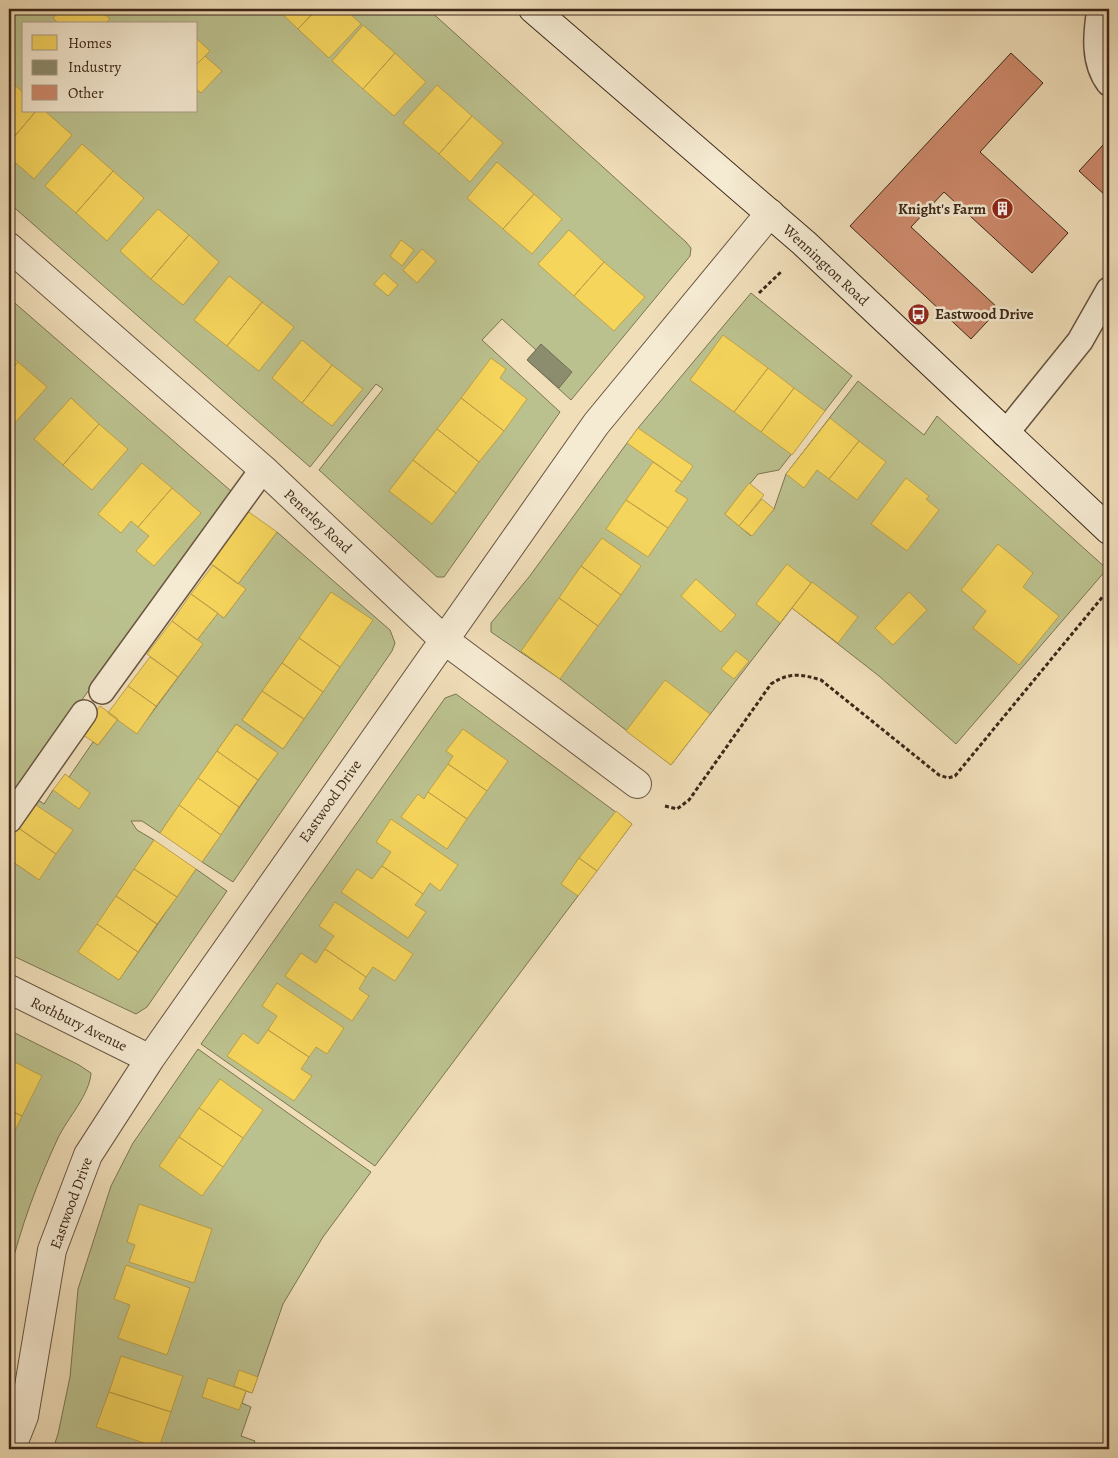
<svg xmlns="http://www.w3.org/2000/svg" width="1118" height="1458" viewBox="0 0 1118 1458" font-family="Alegreya,serif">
  <rect width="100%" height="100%" fill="#f0deb9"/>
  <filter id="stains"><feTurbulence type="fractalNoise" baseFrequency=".004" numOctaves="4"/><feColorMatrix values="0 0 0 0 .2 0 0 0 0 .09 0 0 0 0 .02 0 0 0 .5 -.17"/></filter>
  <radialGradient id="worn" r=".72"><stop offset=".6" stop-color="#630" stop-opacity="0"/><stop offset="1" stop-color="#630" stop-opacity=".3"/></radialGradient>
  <!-- green -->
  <path fill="#bbc18e" stroke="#7c7453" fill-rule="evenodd" d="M9,9H428L686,242L691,248L690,256L571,400L527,360L536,350L502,319L482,340L560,412L444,577H437L319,470L383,389L376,384L310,467L9,203ZM24,24H196V111H24Z
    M751,293L852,376L779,470L758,474L725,514L751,536L774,509L786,474L858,381L924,435L937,416L1107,569L956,744L879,676L792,608L671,765L560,679L491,632V623L529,577L638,428Z
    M9,298L231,491L9,802Z
    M277,532L390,630L395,643L392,651L233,882L202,862L277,753L236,724L160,833L142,821H131L137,830L154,840L79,952L119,980L196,869L227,891L147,1007L136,1014L9,954V859L38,879L30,801L34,797L44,804L53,790L69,777L93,742L98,745L118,719L137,733L202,645L197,640L218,613L224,618L245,590L238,584ZM299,639L340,667L283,749L242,720Z
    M456,694L632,824L375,1166L201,1044L445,698Z
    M9,1030L79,1065L91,1073C90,1094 67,1119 58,1138C37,1183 21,1226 9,1275Z
    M198,1049L371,1172L323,1237L283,1304L252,1393L246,1391L242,1403L251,1407L241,1436L255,1441L252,1449H53L58,1434L70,1377L78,1289L111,1186L133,1143Z"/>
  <!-- homes -->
  <path fill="#f6d55c" stroke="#bea148" d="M61,9H99L110,19L105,24H59L53,18Z
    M277,9H317L298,29Z
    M317,9H345L361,24L329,58L298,29Z
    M363,25L395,53L363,89L332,61Z
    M196,38L210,51L196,65Z
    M395,53L426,82L394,116L363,89Z
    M205,56L222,71L201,93L196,89V65Z
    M9,80L24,93V111H36L9,143Z
    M437,85L472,116L439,154L403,123Z
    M36,111H45L72,135L34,179L9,157V143Z
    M472,116L503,143L470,182L439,154Z
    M82,144L113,171L76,213L45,186Z
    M497,162L534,194L503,229L467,198Z
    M113,171L144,198L107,241L76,213Z
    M534,194L562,219L532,254L503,229Z
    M158,209L189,235L151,279L120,251Z
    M569,230L604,262L574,296L538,264Z
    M189,235L219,262L183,305L151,279Z
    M401,240L414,250L402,266L390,256Z
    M422,249L436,261L417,283L403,270Z
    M604,262L645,297L614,331L574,296Z
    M384,273L398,285L388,296L374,284Z
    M229,276L262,302L227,346L194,320Z
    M262,302L294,327L259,371L227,346Z
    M723,335L768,368L734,412L690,380Z
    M302,340L332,365L302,403L272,378Z
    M9,353L18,362L9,372Z
    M491,358L506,369L500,378L527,399L504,431L461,398Z
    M18,362L47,387L14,424L9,420V372Z
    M332,365L363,389L332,426L302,403Z
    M768,368L794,388L761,432L734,412Z
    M794,388L825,411L792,455L761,432Z
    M71,398L99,424L63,465L34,439Z
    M461,398L504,431L479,462L437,429Z
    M830,418L859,441L829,479L817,470L804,488L786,474Z
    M99,424L128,449L92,490L63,465Z
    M638,428L693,466L682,482L627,443Z
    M437,429L479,462L456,493L413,460Z
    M859,441L886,462L857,500L829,479Z
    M413,460L456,493L432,524L389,491Z
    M653,462L682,482L675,491L688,499L668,528L626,500Z
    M142,463L172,488L138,527L131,521L121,533L98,514Z
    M906,478L929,496L926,499L939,510L907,551L871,524Z
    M749,483L764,495L739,526L725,514Z
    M172,488L201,513L154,566L136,551L149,536L138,527Z
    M762,499L774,509L752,536L739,526Z
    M626,500L668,528L648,557L606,529Z
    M246,510L277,532L238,584L208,562Z
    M602,538L641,566L621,595L581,566Z
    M998,544L1033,573L1023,587L1059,616L1019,665L973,628L986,611L961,590Z
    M787,564L811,583L780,623L756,604Z
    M213,565L246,589L224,618L191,594Z
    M581,566L621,595L598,626L559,598Z
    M696,579L736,615L721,632L681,596Z
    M812,582L858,617L838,643L792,608Z
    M331,592L373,620L340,667L299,638Z
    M909,592L927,610L893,645L875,628Z
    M191,594L218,613L197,640L172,621Z
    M559,598L598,626L560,679L521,651Z
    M172,621L203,644L178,677L147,654Z
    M299,638L340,667L323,692L282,663Z
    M736,651L749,661L734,679L721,669Z
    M150,657L178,677L156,706L128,686Z
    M282,663L323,692L304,719L262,691Z
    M665,680L710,714L671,765L626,731Z
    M128,686L156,706L137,734L108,713Z
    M262,691L304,719L283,749L242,720Z
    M100,706L118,719L98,745L80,733Z
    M236,724L278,753L258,780L217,751Z
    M463,729L508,761L487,791L448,764L453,756L446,751Z
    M217,751L258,780L239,807L198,778Z
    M448,764L487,791L467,819L428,792Z
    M65,774L90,793L79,809L53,790Z
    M198,778L239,807L221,835L179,805Z
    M428,792L467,819L447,849L401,817L418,794L424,799Z
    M30,801L73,830L56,854L14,825Z
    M179,805L221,835L202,862L160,833Z
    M616,811L632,824L597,871L579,858Z
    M391,819L458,865L440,891L430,883L423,894L382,866L391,852L376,842Z
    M14,825L56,854L39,880L9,859V833Z
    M154,840L196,869L177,897L134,869Z
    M579,858L597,871L578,896L561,884Z
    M382,866L423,894L415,905L426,912L408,938L341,892L357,869L372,879Z
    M134,869L177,897L157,924L116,896Z
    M116,896L157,924L138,952L97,924Z
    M335,902L413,954L395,981L373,967L366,977L325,949L334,936L319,926Z
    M97,924L138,952L119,980L78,952Z
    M325,949L366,977L359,989L369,996L352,1021L285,976L301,953L316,963Z
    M277,983L344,1028L327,1054L316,1047L309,1057L268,1030L277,1016L262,1006Z
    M268,1030L309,1057L301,1069L312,1076L294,1101L227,1056L243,1033L258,1044Z
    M9,1059L42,1076L22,1116L9,1110Z
    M220,1079L263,1110L243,1138L199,1108Z
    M199,1108L243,1138L223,1167L179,1137Z
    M9,1110L22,1116L9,1144Z
    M179,1137L223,1167L202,1196L159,1166Z
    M139,1204L212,1229L194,1283L129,1262L135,1245L127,1242Z
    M126,1265L190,1288L167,1355L118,1338L130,1305L114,1299Z
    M121,1356L183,1376L171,1412L109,1392Z
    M239,1370L258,1377L252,1393L234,1386Z
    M208,1378L246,1391L239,1410L202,1397Z
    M109,1392L171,1412L159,1448L96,1427Z"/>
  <!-- industry -->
  <path fill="#8c8c6e" stroke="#746e54" d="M541,344L572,372L559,388L527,360Z"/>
  <!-- building -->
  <path fill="#ce8a6d" stroke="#3c2718" d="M1011,53L1043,83L980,152L1068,233L1032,273L944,192L911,227L999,309L971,339L850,226Z
    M1103,145L1109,150L1107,197L1079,171Z"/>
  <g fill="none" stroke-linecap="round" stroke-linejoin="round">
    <defs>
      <path id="service" d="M1100,9C1096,34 1093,62 1109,83
        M1005,434L1080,341L1109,290
        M102,691L263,469
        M9,820L84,713"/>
      <path id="minor" d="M9,247L263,469L443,639L637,784
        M9,989L150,1059
        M11,1449L24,1416L52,1250L88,1155L150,1059L596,424L770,213"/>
      <path id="secondary" d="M533,9L804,243L1109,530"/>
    </defs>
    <!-- service casing -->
    <use href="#service" stroke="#695540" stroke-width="28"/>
    <!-- minor casing -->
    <use href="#minor" stroke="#695540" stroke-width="30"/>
    <!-- secondary casing -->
    <use href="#secondary" stroke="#3c2718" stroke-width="30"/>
    <!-- path -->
    <path stroke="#3c2718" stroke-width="3" stroke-dasharray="4 2.5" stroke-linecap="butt" d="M759,293L782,271
      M665,806L677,809L689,800L771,684C789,672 802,674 821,680L939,775L948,778L955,776L1109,589"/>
    <!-- service -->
    <use href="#service" stroke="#f5ead2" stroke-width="25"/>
    <!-- minor -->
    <use href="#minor" stroke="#f5ead2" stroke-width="28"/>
    <!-- secondary -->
    <use href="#secondary" stroke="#f5ead2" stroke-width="28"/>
  </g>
  <!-- icons -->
  <defs>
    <symbol id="building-disc" viewBox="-11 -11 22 22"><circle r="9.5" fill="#8f2418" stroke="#f5ead2"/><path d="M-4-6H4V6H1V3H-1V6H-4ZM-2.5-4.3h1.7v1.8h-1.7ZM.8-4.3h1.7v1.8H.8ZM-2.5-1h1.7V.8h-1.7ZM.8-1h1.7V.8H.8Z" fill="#fff"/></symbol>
    <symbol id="bus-disc" viewBox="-11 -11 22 22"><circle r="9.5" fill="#8f2418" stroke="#f5ead2"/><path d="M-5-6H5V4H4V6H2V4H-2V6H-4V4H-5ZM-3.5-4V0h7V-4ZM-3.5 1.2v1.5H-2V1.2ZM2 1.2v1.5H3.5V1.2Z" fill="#fff"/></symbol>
  </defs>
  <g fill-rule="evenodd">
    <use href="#building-disc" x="990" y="196" width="25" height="25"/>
    <use href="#bus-disc" x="906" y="302" width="25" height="25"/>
  </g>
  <g text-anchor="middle" stroke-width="5" stroke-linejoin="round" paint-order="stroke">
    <!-- poi labels -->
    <g font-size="15" font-weight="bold" fill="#3c2718" stroke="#f5ead2" text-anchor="end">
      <text x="986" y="214">Knight's Farm</text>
      <text x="935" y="319" text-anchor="start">Eastwood Drive</text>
    </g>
    <!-- street labels -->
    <g font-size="15" fill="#3c2718" stroke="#f5ead2">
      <text transform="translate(826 265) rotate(43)" y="5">Wennington Road</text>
      <text transform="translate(318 521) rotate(43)" y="5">Penerley Road</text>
      <text transform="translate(330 801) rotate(-55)" y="5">Eastwood Drive</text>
      <text transform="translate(79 1024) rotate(26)" y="5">Rothbury Avenue</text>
      <text transform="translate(71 1203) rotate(-70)" y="5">Eastwood Drive</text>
    </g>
  </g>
  <!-- margin -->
  <rect width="1118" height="1458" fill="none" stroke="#f0deb9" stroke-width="30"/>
  <rect x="10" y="10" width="1098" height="1438" fill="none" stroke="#3c2718" stroke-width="2.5"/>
  <rect x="15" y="15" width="1088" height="1428" fill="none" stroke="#3c2718"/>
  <!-- legend -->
  <rect x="22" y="22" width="175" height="90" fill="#f5ead2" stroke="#ab9c88"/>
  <rect x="32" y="35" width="25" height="15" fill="#f6d55c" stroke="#ab9c88"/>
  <text x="68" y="48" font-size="15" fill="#3c2718">Homes</text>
  <rect x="32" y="60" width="25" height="15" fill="#8c8c6e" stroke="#ab9c88"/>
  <text x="68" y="72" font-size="15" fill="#3c2718">Industry</text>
  <rect x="32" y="85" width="25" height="15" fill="#ce8a6d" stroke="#ab9c88"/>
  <text x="68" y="98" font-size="15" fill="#3c2718">Other</text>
  <rect width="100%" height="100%" filter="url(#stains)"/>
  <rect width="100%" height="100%" fill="url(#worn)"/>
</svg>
